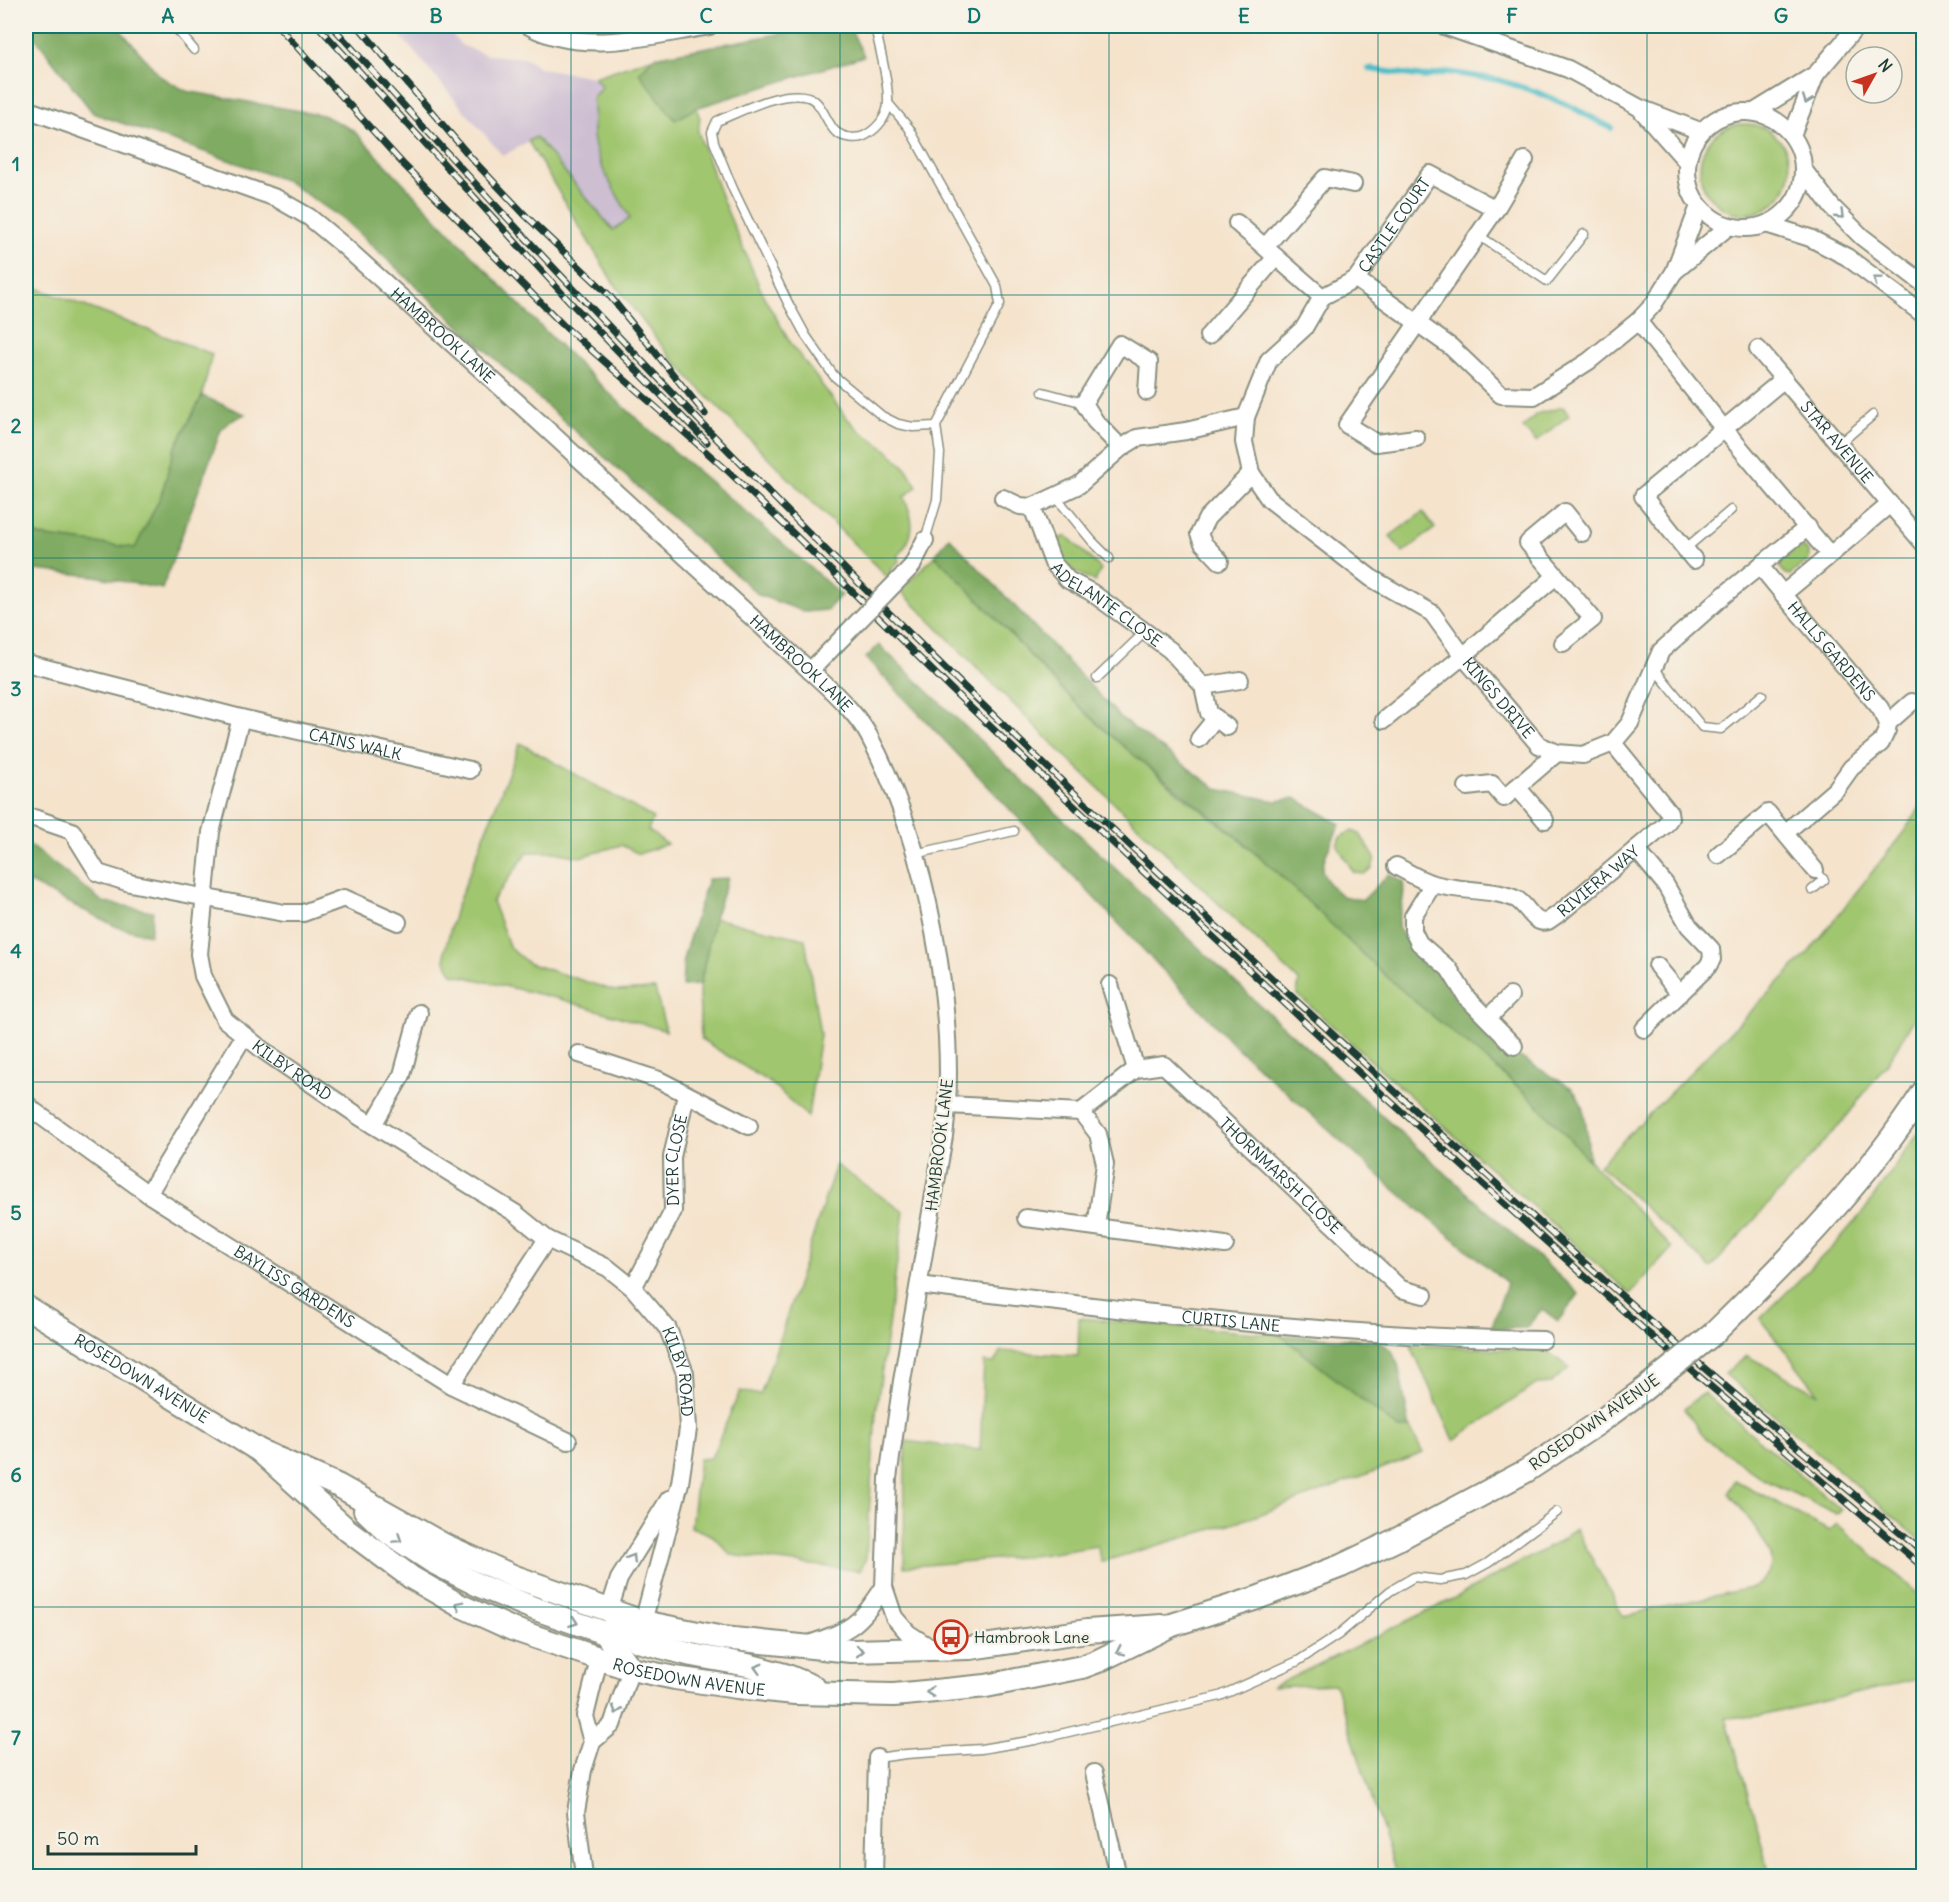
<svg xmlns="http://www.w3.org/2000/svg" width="1949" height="1902" viewBox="0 0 1949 1902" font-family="Delius,sans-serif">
  <rect width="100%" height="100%" fill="#f7f3e8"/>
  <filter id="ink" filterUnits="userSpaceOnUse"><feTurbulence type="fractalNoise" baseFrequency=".0167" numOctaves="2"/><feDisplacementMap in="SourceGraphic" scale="12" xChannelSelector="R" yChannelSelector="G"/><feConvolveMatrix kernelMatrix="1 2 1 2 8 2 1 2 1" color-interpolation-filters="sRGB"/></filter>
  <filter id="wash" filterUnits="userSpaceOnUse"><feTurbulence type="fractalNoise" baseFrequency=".008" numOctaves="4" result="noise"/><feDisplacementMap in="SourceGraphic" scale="24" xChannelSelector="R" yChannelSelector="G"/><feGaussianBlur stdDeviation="1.35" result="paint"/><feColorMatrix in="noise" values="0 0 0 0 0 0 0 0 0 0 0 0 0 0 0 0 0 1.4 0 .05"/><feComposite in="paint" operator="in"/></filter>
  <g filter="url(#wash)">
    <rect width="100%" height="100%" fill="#f5e3cc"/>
    <!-- industrial -->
    <path fill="#cdbed2" d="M392,26H445L461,45L487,55L525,58L540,68L594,77L602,87L592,98L594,108L593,136L601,163L631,219L613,231L536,137L503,156Z"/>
    <!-- green -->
    <path fill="#a1c670" stroke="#608252" stroke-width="1.5" d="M654,57L639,73L696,108L700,118L698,132L723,201L764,297L792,345L846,417L859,430L886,449L906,468L917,486L904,497C915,521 916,537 897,556L900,560L890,571L904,586L935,556L966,586L1059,687L1100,726L1180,794L1229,831L1290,884L1412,999L1452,1031L1534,1101L1672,1248L1630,1294L1297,994L1299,981L1059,750L696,385L664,349L611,279L528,141L536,137L613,230L630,218C617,193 596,165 593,136C592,123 595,111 592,98L602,87L594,77Z
      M1700 169a45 45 0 1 1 90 0a45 45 0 1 1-90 0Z
      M26,284L212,354L202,396L174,450L161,496L135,548L39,536L26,528Z
      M1563,407L1569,415L1536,442L1523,428L1536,414Z
      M1423,512L1435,528L1403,553L1390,536Z
      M1067,536L1101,569L1095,582C1071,569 1061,569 1058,539Z
      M1796,547L1805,548L1809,553V560L1790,575L1785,574L1780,567L1781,561Z
      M520,743L653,818L648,830L667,844L639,854L621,845L580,857L555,852H528L492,901L510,948L528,963L615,991L655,989L666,1031L560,999L453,974L445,960V950L456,908Z
      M1923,803V1005L1887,1063L1844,1120L1711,1268L1599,1165L1808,953L1903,833Z
      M1352,831L1360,834L1375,858L1372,868L1364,874L1354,873L1337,845L1340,837Z
      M714,918L805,939L820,1034L808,1117L772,1084L701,1039L699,991Z
      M1923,1126V1542L1725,1374L1747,1356L1819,1394L1760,1319L1836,1243L1864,1211Z
      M836,1165L904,1212L876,1413L866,1558L860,1571L731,1555L713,1536L691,1527L699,1459L711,1458L740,1391L760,1395L772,1362Z
      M1079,1318L1280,1335L1399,1429L1410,1428L1423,1453L1253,1517L1101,1562L1097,1546L1041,1555L904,1567L905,1441L980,1450L984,1362L994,1363L1001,1351L1078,1356Z
      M1410,1345L1547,1351L1569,1368L1551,1383L1537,1384L1454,1440Z
      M1704,1393L1841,1510L1837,1514L1763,1479L1706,1439L1684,1409Z
      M1735,1480L1829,1531L1837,1524L1923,1598V1678L1760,1716L1726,1718L1757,1826L1770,1876H1397L1335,1684L1272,1687L1451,1600L1560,1541L1576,1529L1623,1616L1755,1587C1762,1581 1770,1574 1771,1564C1772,1543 1741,1510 1729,1493Z"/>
    <!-- forest -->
    <path fill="#80ab62" stroke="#50744b" stroke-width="1.5" d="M26,26H117L161,77L186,91L323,115L353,130C448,229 540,332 643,424C708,482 777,536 841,595L827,610L805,612L759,595L538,398L343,219L285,180L93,113Z
      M821,26H849L864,56L696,108L675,120L639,73L654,57Z
      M202,396L245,414L231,421L221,430L162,589L94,576L26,569V528L39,536L135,548L161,496L174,450Z
      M949,537L1123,720L1217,789L1276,801L1295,798L1340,824L1325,857L1322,870L1329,884L1342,896L1363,900L1389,874L1403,882C1406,899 1399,910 1398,927L1412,948L1445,976L1448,988L1482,1029L1501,1046L1572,1088C1588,1108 1587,1136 1589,1161C1571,1141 1553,1120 1534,1101C1495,1065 1452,1033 1412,999C1349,946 1294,883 1229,830C1185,795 1141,763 1099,725C1041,672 992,610 935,556Z
      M879,645L1252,998L1579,1294L1558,1321L1542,1309L1526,1328L1491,1329L1507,1283L1394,1189L1236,1047L866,658Z
      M26,842L103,902L153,911L150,935L117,927L26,881Z
      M728,878L714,918L700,985L682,986L684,955L708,879Z
      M1280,1335L1380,1341L1392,1351L1398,1364L1410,1428L1399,1429Z"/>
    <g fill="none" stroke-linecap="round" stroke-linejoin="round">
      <!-- stream -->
      <path stroke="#50bec8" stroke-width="6" d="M1369,69L1425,77L1447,72L1499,80L1534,91L1572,107L1611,128
        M26,1872L29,1876"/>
    </g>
  </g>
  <g filter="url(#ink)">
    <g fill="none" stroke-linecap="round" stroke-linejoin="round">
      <defs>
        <path id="lane" d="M174,26L194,50
          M875,26C879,47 889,81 888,102C888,116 878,128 866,135C857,140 844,138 836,132C826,123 822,101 808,97C780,90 742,111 717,121L712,132L714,142L733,189L788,303L806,336L834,376L882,416L898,424L913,427L936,426
          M888,103L909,128L997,286L1000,304L936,426L940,453L937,500L925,540
          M1478,235L1547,281L1584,234
          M1043,392L1084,403
          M1839,444L1873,415
          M1056,497L1092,541L1109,558
          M1685,549L1731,510
          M1654,668L1702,727L1721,729L1762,695
          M1097,678L1145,632
          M915,854L1014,831
          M1812,890L1824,880L1815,870
          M877,1758L906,1754L981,1749L1035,1740L1220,1696L1298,1661L1338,1635L1390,1591L1414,1577L1440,1580L1466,1575L1488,1563L1557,1512"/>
        <g id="street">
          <path d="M529,26C583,56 652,35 709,26"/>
          <path d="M1444,26L1568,69L1640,108L1700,131"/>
          <path d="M1816,74L1857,26"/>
          <path id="s1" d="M26,109L276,198L309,217L343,245L527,411L831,690C845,704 860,719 869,736C926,842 960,1017 944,1136L902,1381L888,1478L884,1587L894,1617L908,1633L934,1650"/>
          <path d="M1642,111L1687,162"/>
          <circle cx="1745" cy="170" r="58"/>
          <path d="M1754,112L1816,74L1792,135"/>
          <path d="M1803,169L1832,207L1862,237L1924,284"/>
          <path id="s2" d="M1699,206L1674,272L1653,305L1638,321L1589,361L1534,396L1501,395L1451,347L1356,279L1322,297L1304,328L1269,360L1246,417L1244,442L1251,473L1269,499L1371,578L1432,613L1463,656L1539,745L1557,753L1583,755L1613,743L1630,723L1661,651L1724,595L1808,527"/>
          <path d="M1237,223L1322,297"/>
          <path d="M1766,224L1810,238L1847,257L1924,315"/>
          <path d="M1265,247L1325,178L1353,184"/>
          <path d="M1675,271L1729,226"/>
          <path id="s3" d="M1356,279L1430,174L1496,209"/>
          <path d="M1638,321L1724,429L1830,555L1783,594L1760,566"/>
          <path d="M1208,336L1276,257"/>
          <path id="s4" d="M1758,349L1924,544"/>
          <path d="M1416,438L1376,443L1347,425L1496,209L1525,160"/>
          <path d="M1121,448L1095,421L1084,403L1120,344L1149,362L1147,392"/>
          <path d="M1003,498L1020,506L1032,507L1079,485L1121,448L1137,438L1186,431L1246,417"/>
          <path id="s5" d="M1032,507L1053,563L1068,580L1091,592L1170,650L1203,686L1209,713L1227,727"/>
          <path d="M1830,555L1890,504"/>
          <path d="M1694,560L1643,496L1784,379"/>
          <path d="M1220,561L1203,543L1199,534L1207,518L1251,473"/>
          <path d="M912,566L925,540"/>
          <path id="s6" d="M1783,594L1880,708L1888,723L1887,730L1881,743L1851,768L1836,789L1785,833"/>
          <path d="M1563,643L1593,619L1528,543L1565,512L1582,533"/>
          <path id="s7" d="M26,663L241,718L470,770"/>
          <path d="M810,671L843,637"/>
          <path d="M1203,686L1240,680"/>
          <path id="s8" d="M241,718L211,832L199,954L203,976L225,1020L264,1051L360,1117L515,1213L547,1239L608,1268L633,1288L668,1329L685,1373L688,1429L680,1483L643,1622"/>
          <path d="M1384,720L1463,656L1556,576"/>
          <path d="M1888,723L1912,702"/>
          <path d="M1199,739L1216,718"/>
          <path d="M1467,787L1492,784L1504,798L1557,753"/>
          <path d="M1517,787L1545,820"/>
          <path d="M34,818L72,831L98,873L130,883L284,913H303L344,898L398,922"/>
          <path d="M1636,849L1665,884L1689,926L1711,949L1712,959L1708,966L1644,1029"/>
          <path d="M1718,855L1768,813L1815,870"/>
          <path id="s9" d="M1396,866C1408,872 1421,881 1434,884C1461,892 1490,888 1516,899C1528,905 1533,926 1548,921L1561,912L1665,825L1670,818L1669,812L1613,743"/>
          <path d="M1433,884L1413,916V931L1419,943L1449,969L1467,998L1514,1046"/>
          <path d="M1657,966L1680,994"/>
          <path d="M1110,985L1136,1069"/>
          <path d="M1488,1018L1510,996"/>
          <path id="s10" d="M244,1036L148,1194L451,1385L547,1239"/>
          <path d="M579,1054L659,1080L749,1126"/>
          <path d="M26,1103L34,1111L148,1194"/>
          <path id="s11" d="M948,1105L1081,1112L1136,1069L1164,1065L1401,1289L1424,1295"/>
          <path d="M373,1125L402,1075L419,1013"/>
          <path d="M1026,1218L1096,1227L1105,1164L1098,1134L1081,1112"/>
          <path d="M1096,1227L1225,1245"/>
          <path id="s12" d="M919,1285C1126,1311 1334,1337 1543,1340"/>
          <path id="s13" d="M633,1288L673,1211L672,1157L686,1095"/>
          <path d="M451,1385L568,1441"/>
          <path d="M609,1611L619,1579L669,1499"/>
          <path d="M809,1644C853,1629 858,1626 884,1587"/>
          <path d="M592,1742L612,1725L631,1669"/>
          <path d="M1094,1773L1118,1876"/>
          <path d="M584,1876L576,1812L583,1770L592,1742L585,1716L599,1659"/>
          <path d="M874,1876L877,1758"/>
        </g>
        <g id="secondary">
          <path id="s14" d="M26,1307L260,1451L339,1486L444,1545L515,1577L643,1622L723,1638L851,1651L970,1648L1087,1631L1162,1626"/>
          <path d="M1713,1334C1790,1259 1866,1181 1924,1091"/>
          <path id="s15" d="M260,1451L346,1529L412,1578L459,1605L512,1629L631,1669L675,1678L737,1687L795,1693L894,1695L986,1686L1082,1667L1098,1661L1172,1625L1257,1598L1341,1566L1404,1536L1526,1471L1597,1424L1643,1390"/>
          <path d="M365,1510L390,1534L433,1562L480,1586L533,1608L605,1633L631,1669"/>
          <path d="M613,1614L638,1641L692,1655L748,1665L785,1675L814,1687"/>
        </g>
      </defs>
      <!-- lane casing -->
      <use href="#lane" stroke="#8a9080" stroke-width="11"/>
      <!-- street casing -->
      <use href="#street" stroke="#8a9080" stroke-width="20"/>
      <!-- secondary casing -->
      <use href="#secondary" stroke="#8a9080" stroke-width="26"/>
      <!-- lane -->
      <use href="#lane" stroke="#fff" stroke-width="8"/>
      <!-- street -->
      <use href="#street" stroke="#fff" stroke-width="16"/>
      <!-- secondary -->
      <use href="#secondary" stroke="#fff" stroke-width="22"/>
      <defs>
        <path id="rail" d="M278,26L404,165L563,325L729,472L795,535L950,688L1134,863L1380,1092L1648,1333L1924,1568
          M318,26L572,304L707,442
          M332,26C551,270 779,509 1016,737C1088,807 1161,874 1234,943C1388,1086 1544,1229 1703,1367C1776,1430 1850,1491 1924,1553
          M358,26L473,160L526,216L609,295L705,414"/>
      </defs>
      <!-- rail casing -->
      <use href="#rail" stroke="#1f3d34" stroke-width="7"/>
      <!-- rail -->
      <use href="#rail" stroke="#f7f3e8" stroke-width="4.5" stroke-dasharray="14" stroke-linecap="butt"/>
      <defs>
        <path id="street-bridge" d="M843,637L912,566"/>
        <path id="secondary-bridge" d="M1643,1390L1713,1334"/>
      </defs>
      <!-- street-bridge casing -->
      <use href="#street-bridge" stroke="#8a9080" stroke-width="20" stroke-linecap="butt"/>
      <!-- secondary-bridge casing -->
      <use href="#secondary-bridge" stroke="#8a9080" stroke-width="26" stroke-linecap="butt"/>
      <!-- street-bridge -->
      <use href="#street-bridge" stroke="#fff" stroke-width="16"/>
      <!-- secondary-bridge -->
      <use href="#secondary-bridge" stroke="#fff" stroke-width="22"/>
    </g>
    <!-- one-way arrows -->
    <defs><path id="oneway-chevron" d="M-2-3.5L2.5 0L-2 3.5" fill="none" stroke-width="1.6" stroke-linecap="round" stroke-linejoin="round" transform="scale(1.5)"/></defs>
    <g stroke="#8f9e9a">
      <use href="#oneway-chevron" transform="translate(1807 100) rotate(110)"/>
      <use href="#oneway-chevron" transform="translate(1840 215) rotate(44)"/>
      <use href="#oneway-chevron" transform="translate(1877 280) rotate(-143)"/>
      <use href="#oneway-chevron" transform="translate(398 1539) rotate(34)"/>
      <use href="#oneway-chevron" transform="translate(632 1558) rotate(-58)"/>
      <use href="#oneway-chevron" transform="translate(459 1605) rotate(-153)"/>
      <use href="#oneway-chevron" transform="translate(574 1622) rotate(20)"/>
      <use href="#oneway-chevron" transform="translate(860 1651)"/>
      <use href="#oneway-chevron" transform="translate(1120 1651) rotate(154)"/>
      <use href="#oneway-chevron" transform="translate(758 1668) rotate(-164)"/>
      <use href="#oneway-chevron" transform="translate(930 1692) rotate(175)"/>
      <use href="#oneway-chevron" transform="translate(617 1710) rotate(108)"/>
    </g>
  </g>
  <!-- grid -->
  <path fill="none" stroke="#0f766e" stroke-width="1.5" stroke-opacity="0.55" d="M302,26V1876M571,26V1876M840,26V1876M1109,26V1876M1378,26V1876M1647,26V1876M26,295H1924M26,558H1924M26,820H1924M26,1082H1924M26,1344H1924M26,1607H1924"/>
  <!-- icons -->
  <defs>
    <symbol id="bus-ring" viewBox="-11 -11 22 22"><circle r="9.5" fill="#f7f3e8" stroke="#c8321e" stroke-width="1.5"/><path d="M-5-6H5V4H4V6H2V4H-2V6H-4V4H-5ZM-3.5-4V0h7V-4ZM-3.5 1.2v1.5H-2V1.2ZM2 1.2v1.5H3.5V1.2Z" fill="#c8321e"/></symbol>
  </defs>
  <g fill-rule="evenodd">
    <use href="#bus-ring" x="932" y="1618" width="38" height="38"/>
  </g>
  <g text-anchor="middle" stroke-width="5" stroke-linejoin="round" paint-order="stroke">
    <!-- street labels -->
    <g font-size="16" fill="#1f3d34" stroke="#f7f3e8">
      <text dy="6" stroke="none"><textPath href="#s3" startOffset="66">CASTLE COURT</textPath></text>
      <text dy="6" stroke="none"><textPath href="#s1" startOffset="482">HAMBROOK LANE</textPath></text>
      <text dy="6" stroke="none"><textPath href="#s4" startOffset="122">STAR AVENUE</textPath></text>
      <text dy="6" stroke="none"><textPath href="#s5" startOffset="128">ADELANTE CLOSE</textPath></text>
      <text dy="6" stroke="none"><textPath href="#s6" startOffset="75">HALLS GARDENS</textPath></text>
      <text dy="6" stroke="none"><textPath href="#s1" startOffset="968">HAMBROOK LANE</textPath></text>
      <text dy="6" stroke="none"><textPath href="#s2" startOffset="1058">KINGS DRIVE</textPath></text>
      <text dy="6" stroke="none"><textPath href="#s7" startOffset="339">CAINS WALK</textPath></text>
      <text dy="6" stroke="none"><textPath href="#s9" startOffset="231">RIVIERA WAY</textPath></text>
      <text dy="6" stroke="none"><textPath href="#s8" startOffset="396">KILBY ROAD</textPath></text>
      <text transform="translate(939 1145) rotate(-83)" y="6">HAMBROOK LANE</text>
      <text dy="6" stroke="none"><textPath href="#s13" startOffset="138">DYER CLOSE</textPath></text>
      <text dy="6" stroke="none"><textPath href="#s11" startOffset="392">THORNMARSH CLOSE</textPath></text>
      <text dy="6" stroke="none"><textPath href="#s10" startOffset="358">BAYLISS GARDENS</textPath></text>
      <text dy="6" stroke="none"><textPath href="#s12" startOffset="314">CURTIS LANE</textPath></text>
      <text dy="6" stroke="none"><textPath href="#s8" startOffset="900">KILBY ROAD</textPath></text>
      <text dy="6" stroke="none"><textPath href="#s14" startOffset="136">ROSEDOWN AVENUE</textPath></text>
      <text transform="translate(1594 1422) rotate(-35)" y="6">ROSEDOWN AVENUE</text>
      <text dy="6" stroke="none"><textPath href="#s15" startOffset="495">ROSEDOWN AVENUE</textPath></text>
    </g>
    <!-- poi labels -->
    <g font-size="16" fill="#1f3d34" stroke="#f7f3e8" text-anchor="start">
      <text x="974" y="1643">Hambrook Lane</text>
    </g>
  </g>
  <!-- margin -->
  <rect width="1949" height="1902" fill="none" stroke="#f7f3e8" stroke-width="66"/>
  <!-- north arrow -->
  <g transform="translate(1874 75) rotate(50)"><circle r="28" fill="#f7f3e8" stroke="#a1aaa0" stroke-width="1.5"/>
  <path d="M0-4.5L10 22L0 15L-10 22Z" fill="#c8321e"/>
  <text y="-9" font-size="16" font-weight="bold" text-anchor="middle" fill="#1f3d34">N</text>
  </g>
  <!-- scale -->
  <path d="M48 1845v9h148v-9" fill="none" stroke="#1f3d34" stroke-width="3"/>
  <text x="57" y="1845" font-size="18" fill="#1f3d34" stroke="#f7f3e8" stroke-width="4.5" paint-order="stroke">50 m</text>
  <rect x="33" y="33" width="1883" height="1836" fill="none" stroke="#0f766e" stroke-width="2"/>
  <g font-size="20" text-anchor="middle" font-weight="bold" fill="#0f766e">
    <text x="168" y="23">A</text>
    <text x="436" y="23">B</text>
    <text x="706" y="23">C</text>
    <text x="974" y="23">D</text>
    <text x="1244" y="23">E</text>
    <text x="1512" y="23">F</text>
    <text x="1781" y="23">G</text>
    <text x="16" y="171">1</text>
    <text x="16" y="433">2</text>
    <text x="16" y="696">3</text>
    <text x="16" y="958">4</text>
    <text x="16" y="1220">5</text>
    <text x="16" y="1482">6</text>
    <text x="16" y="1745">7</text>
  </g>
</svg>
